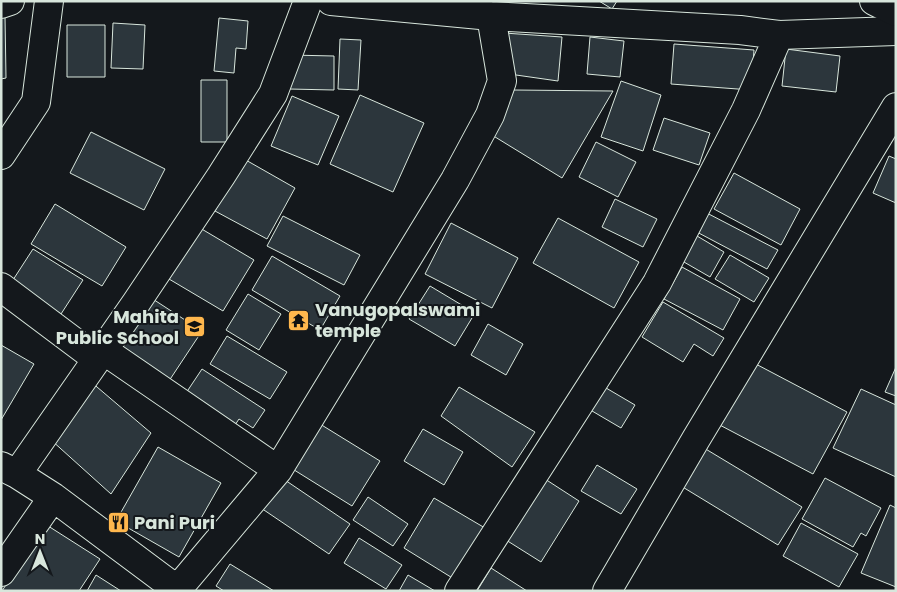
<svg xmlns="http://www.w3.org/2000/svg" width="897" height="592" viewBox="0 0 897 592" font-family="Poppins,sans-serif">
  <rect width="100%" height="100%" fill="#14181c"/>
  <!-- building -->
  <path fill="#2c363c" stroke="#d8e6dc" d="M599,1H617L612,9Z
    M1,16H5L6,78L1,79Z
    M219,18L248,21L246,49L236,48L234,73L214,71Z
    M113,23L145,25L143,69L111,68Z
    M67,25H105V77H67Z
    M504,33L562,37L558,81L509,74Z
    M590,37L624,41L620,77L587,74Z
    M340,39L361,40L358,90L338,89Z
    M674,44L754,50L751,90L671,84Z
    M786,49L840,56L836,92L782,86Z
    M290,55L334,56V90L289,89Z
    M201,80H227V142H201Z
    M621,81L661,95L643,151L601,137Z
    M514,90L613,91L562,178L487,132Z
    M360,95L424,123L393,192L330,164Z
    M292,96L339,116L318,165L271,146Z
    M664,118L710,133L699,165L653,150Z
    M91,132L165,169L144,210L70,173Z
    M596,142L636,162L618,197L579,177Z
    M889,156L896,159V203L873,193Z
    M244,159L295,188L267,239L215,211Z
    M734,173L800,209L781,245L714,209Z
    M615,199L657,219L643,247L602,227Z
    M55,204L126,247L102,286L31,244Z
    M703,211L778,250L767,269L693,230Z
    M283,216L360,255L344,285L267,246Z
    M558,218L639,262L614,308L533,263Z
    M451,223L518,258L492,308L425,274Z
    M200,228L254,260L223,311L169,279Z
    M692,233L724,252L710,277L677,258Z
    M33,249L83,280L61,314L11,283Z
    M730,255L769,278L754,302L715,279Z
    M272,256L340,296L320,330L252,290Z
    M682,267L740,299L723,330L664,299Z
    M430,286L475,313L455,346L409,319Z
    M142,292L202,331L161,393L101,353Z
    M248,294L281,314L259,350L226,330Z
    M663,302L724,338L713,356L694,344L683,362L642,337Z
    M488,324L523,344L506,375L471,355Z
    M227,336L287,372L270,399L210,364Z
    M1,345L34,364L1,420Z
    M752,362L847,412L813,474L714,422Z
    M896,367V396L885,392Z
    M202,369L265,410L253,428L239,419L227,437L178,405Z
    M90,381L151,433L111,494L50,439Z
    M601,385L635,405L621,428L587,408Z
    M459,387L535,432L512,467L441,416Z
    M861,389L896,405V477L833,448Z
    M320,424L380,461L352,506L291,468Z
    M423,429L463,452L444,485L404,461Z
    M158,447L221,483L179,557L116,521Z
    M704,448L802,507L778,545L681,486Z
    M597,465L637,489L621,514L581,491Z
    M282,478L350,524L329,554L261,508Z
    M825,478L881,508L866,536L861,533L853,547L802,519Z
    M545,479L579,501L541,562L506,540Z
    M368,497L408,524L393,546L353,520Z
    M434,498L485,528L454,579L404,548Z
    M890,505L896,508V587L861,573Z
    M801,523L858,554L839,587L783,556Z
    M45,524L100,559L79,591H2Z
    M359,538L402,565L386,589L344,563Z
    M230,564L274,591H224L216,586Z
    M491,568L527,591H477Z
    M96,575L121,591H87Z
    M408,575L435,591H399Z"/>
  <g fill="none" stroke-linecap="round" stroke-linejoin="round">
    <defs>
      <path id="street" d="M331,1L491,16L740,30L779,35L896,31
        M1,4L10,1
        M1,155L36,102L49,1
        M1,287L97,359
        M103,350L278,470
        M1,466L17,474L53,497L179,591
        M17,474L136,303L221,176L273,94L308,1
        M1,572L53,497
        M176,591L278,470L455,180L490,115L502,81L491,16
        M459,591L657,283L746,110L779,35
        M607,591L696,439L896,107"/>
      <path id="secondary" d="M874,1L896,12"/>
    </defs>
    <!-- street casing -->
    <use href="#street" stroke="#d8e6dc" stroke-width="30"/>
    <!-- secondary casing -->
    <use href="#secondary" stroke="#d8e6dc" stroke-width="30"/>
    <!-- street -->
    <use href="#street" stroke="#14181c" stroke-width="28"/>
    <!-- secondary -->
    <use href="#secondary" stroke="#14181c" stroke-width="28"/>
  </g>
  <!-- icons -->
  <defs>
    <symbol id="temple-square" viewBox="-11 -11 22 22"><rect x="-9" y="-9" width="18" height="18" rx="4" fill="#ffb74d" stroke="#14181c"/><path d="M0-6L5-2H3V0L6.5 2.5H4V6H1.5V3h-3V6H-4V2.5H-6.5L-3 0V-2H-5Z" fill="#111"/></symbol>
    <symbol id="school-square" viewBox="-11 -11 22 22"><rect x="-9" y="-9" width="18" height="18" rx="4" fill="#ffb74d" stroke="#14181c"/><path d="M0-5L7-2L0 1L-7-2ZM-4 1L0 2.5L4 1V4Q0 6-4 4Z" fill="#111"/></symbol>
    <symbol id="restaurant-square" viewBox="-11 -11 22 22"><rect x="-9" y="-9" width="18" height="18" rx="4" fill="#ffb74d" stroke="#14181c"/><path d="M-5-6h1v4h1v-4h1v4h1v-4h1v5L-1.5 .5V6h-2V.5L-5-1ZM5-6V6H3V1.5H1.5Q1.5-4 5-6Z" fill="#111"/></symbol>
  </defs>
  <g fill-rule="evenodd">
    <use href="#temple-square" x="286" y="308" width="25" height="25"/>
    <use href="#school-square" x="182" y="314" width="25" height="25"/>
    <use href="#restaurant-square" x="106" y="510" width="25" height="25"/>
  </g>
  <g text-anchor="middle" stroke-width="4" stroke-linejoin="round" paint-order="stroke">
    <!-- poi labels -->
    <g font-size="18" font-weight="bold" fill="#d8e6dc" stroke="#14181c" text-anchor="start">
      <text x="315" y="316">Vanugopalswami<tspan x="315" dy="21">temple</tspan></text>
      <text x="179" y="323" text-anchor="end">Mahita<tspan x="179" dy="21">Public School</tspan></text>
      <text x="134" y="529">Pani Puri</text>
    </g>
  </g>
  <!-- border -->
  <rect width="897" height="592" fill="none" stroke="#d8e6dc" stroke-width="5"/>
  <!-- north arrow -->
  <g transform="translate(40 552)" stroke="#14181c" stroke-width="4" paint-order="stroke">
  <path d="M0-4L9 19L0 12L-9 19Z" fill="#d8e6dc"/>
  <text y="-8" font-size="14" font-weight="bold" text-anchor="middle" fill="#d8e6dc">N</text>
  </g>
</svg>
